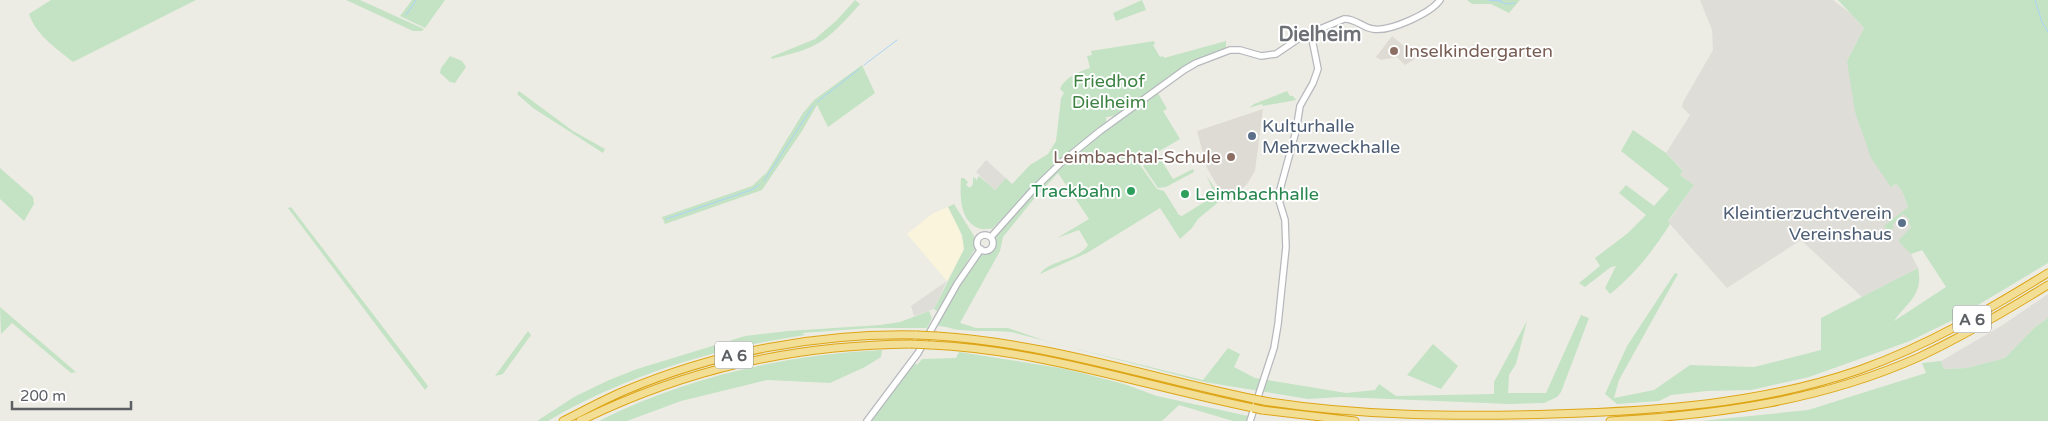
<svg xmlns="http://www.w3.org/2000/svg" width="2048" height="421" viewBox="0 0 2048 421" font-family="'Varela Round',sans-serif">
  <rect width="100%" height="100%" fill="#edece4"/>
  <!-- commercial -->
  <path fill="#fbf4dc" d="M948,207L958,225L964,245L963,252L947,281L907,234L932,214Z"/>
  <!-- industrial -->
  <path fill="#dfddd8" d="M1700,0H1833L1850,13L1864,28L1847,61L1892,187L1896,184L1902,191L1908,208L1911,227L1922,250L1911,254L1918,268L1862,297L1801,240L1727,288L1668,222L1694,185L1680,175L1683,170L1666,153L1690,115L1682,107L1683,102L1713,50L1712,30Z
    M986,160L1006,178L995,190L976,172Z
    M947,281L934,309L914,316L911,306Z
    M2048,294V318L2035,327L2005,358L1967,368L1944,369L1941,361L2001,326Z"/>
  <!-- education -->
  <path fill="#dddbd3" d="M1392,36L1406,48L1415,59L1405,65L1397,57L1381,60L1376,57Z
    M1263,109L1255,171L1247,184L1228,204L1207,168L1197,131Z"/>
  <!-- green -->
  <path fill="#c3e3c4" d="M51,0H196L73,62C56,48 36,35 29,14Z
    M346,0H360L424,29L422,31H413Z
    M412,0H445L425,28L400,16Z
    M855,0L860,4C846,19 832,37 813,46C801,52 785,55 772,59L771,57L815,39L837,20Z
    M1142,0L1146,10L1116,21L1113,13Z
    M1467,0H1520L1509,13L1491,4H1472Z
    M1838,0H2048V263L1953,320L1910,341L1809,377L1751,390L1707,391L1671,395L1659,401L1617,404L1605,394L1627,346L1675,273L1678,274L1619,380L1614,398L1654,390L1690,365L1754,367L1821,350V318L1918,268C1924,295 1907,302 1894,321L1946,287L1922,250L1911,254L1899,242V240L1911,227L1908,222L1910,220L1903,214L1892,225L1894,227L1889,232L1884,226L1908,207L1902,191L1896,184L1891,187L1871,158L1855,112L1847,61L1864,28Z
    M1154,41L1155,44L1153,45L1160,57L1163,56L1164,58L1226,41V49L1168,79L1115,116L1106,117V123L1045,174L992,229C988,228 985,230 981,229C959,223 960,195 961,178H964L968,182L966,185L970,188L973,184V177L976,179V181L979,176L995,190L1006,178L1012,184L1030,165L1048,154L1056,141L1061,98L1064,93L1060,89C1064,78 1078,72 1090,68L1087,56L1092,55L1091,51Z
    M450,56L462,61L466,67L455,83L450,82L440,73L441,68Z
    M862,65L875,93L828,127L817,105L802,131L762,190L665,224L662,217L752,186L767,172L803,113L814,100Z
    M519,91L573,131L605,149L603,153L533,108L517,94Z
    M1287,91L1290,96H1293L1296,100L1263,106L1262,104L1249,108L1254,104Z
    M1158,93L1167,109L1163,111L1180,139L1144,160L1140,165L1157,189L1164,191L1179,215L1182,216L1206,201L1205,197L1214,192L1206,175L1222,199L1198,219L1192,228L1180,239L1160,208L1087,253L1040,274C1049,260 1079,260 1088,245L1079,230L1057,238L1089,219L1058,173L1033,200L1003,237L1000,251L960,323L976,328H1008L1049,342L1203,380L1228,348L1240,354L1234,367L1255,378L1346,393L1375,390L1379,384L1396,396L1494,394V382L1527,321L1516,364L1509,375L1508,393H1546L1581,315L1589,318L1561,392L1557,397L1544,403L1509,404L1341,397L1308,399L1204,382L1011,332C994,330 979,332 962,330C953,330 947,326 938,326L942,314L970,267L979,256L993,250L997,234L1010,217L1061,166L1113,125V123Z
    M1633,130L1666,153L1683,171L1680,175L1694,185L1668,221L1670,224C1653,251 1635,274 1610,294L1605,288L1616,266L1611,267L1585,287L1579,283L1600,266L1595,258L1628,233L1646,215L1619,193L1626,185L1654,206L1669,189L1621,151Z
    M1158,155L1173,179L1193,169L1194,172L1166,187L1158,188L1143,166L1146,162Z
    M0,168L33,197L34,204L24,221L0,199Z
    M954,204L974,236L975,249L937,311L934,309L964,249L962,235L948,207Z
    M291,207L428,386L425,390L288,208Z
    M0,307L76,372L71,373L12,323L1,334Z
    M929,311L932,318L927,328H871L802,333L805,335C716,348 626,375 548,421H537L574,397L609,380L637,369L745,336L788,331L880,325L900,322Z
    M2048,318V421H1701L1808,410L1926,373L1922,363L1941,361L1944,369L1967,368L2005,358L2035,327Z
    M528,331L531,335L503,374L495,376Z
    M1433,344L1458,366L1441,389L1407,375Z
    M882,350L881,357L865,367L830,383L767,380L681,401L627,421H599C686,377 784,355 882,350Z
    M959,352L1066,369L1124,384L1157,396L1248,416L1247,421H1233L1179,405L1162,421H870L914,363L917,365L922,359L956,358Z"/>
  <g fill="none" stroke-linecap="round" stroke-linejoin="round">
    <!-- stream -->
    <path stroke="#abd3f7" stroke-width="1" d="M1488,0L1499,1L1501,0
      M2035,0L2042,22L2048,32
      M1499,1L1507,4L1515,3
      M406,15L416,0
      M864,65L897,40
      M817,102L859,69
      M764,181L813,106
      M666,219L751,190L759,185"/>
    <defs>
      <path id="secondary" d="M977 243a8 8 0 1 1 16 0a8 8 0 1 1-16 0Z
        M991,237L1032,191L1063,161L1100,131L1184,70L1196,63L1230,50H1240L1261,56L1276,54L1301,37L1344,19C1355,18 1363,28 1373,29C1390,32 1431,13 1440,0
        M867,421L918,353L957,284L981,249
        M1250,421L1274,348L1278,324L1286,247L1285,220L1278,197L1296,131L1300,106L1313,83L1318,69L1311,34"/>
      <path id="highway" d="M937,336C1046,343 1148,377 1254,399
        M931,345C1041,350 1145,386 1253,408
        M1264,401C1359,416 1456,417 1553,414C1656,411 1761,404 1859,370C1927,346 1988,310 2048,273
        M1262,410L1355,421
        M563,421C583,411 603,400 624,391C716,352 817,333 917,335
        M580,421C686,369 793,345 911,344
        M1610,421C1716,415 1821,401 1919,357C1964,336 2006,311 2048,285"/>
    </defs>
    <!-- secondary casing -->
    <use href="#secondary" stroke="#b6b8bd" stroke-width="8"/>
    <!-- highway casing -->
    <use href="#highway" stroke="#dda515" stroke-width="9"/>
    <!-- secondary -->
    <use href="#secondary" stroke="#fff" stroke-width="5.5"/>
    <!-- highway -->
    <use href="#highway" stroke="#f3de95" stroke-width="7"/>
    <defs>
      <path id="highway-bridge" d="M917,335L937,336
        M911,344L931,345
        M1254,399L1264,401
        M1253,408L1262,410"/>
    </defs>
    <!-- highway-bridge casing -->
    <use href="#highway-bridge" stroke="#dda515" stroke-width="9" stroke-linecap="butt"/>
    <!-- highway-bridge -->
    <use href="#highway-bridge" stroke="#f3de95" stroke-width="7"/>
  </g>
  <!-- markers -->
  <g fill="#8d6e63" stroke="#fff" stroke-width="2">
    <circle cx="1394" cy="51" r="5"/>
    <circle cx="1231" cy="157" r="5"/>
  </g>
  <g fill="#5c6f8a" stroke="#fff" stroke-width="2">
    <circle cx="1252" cy="136" r="5"/>
    <circle cx="1902" cy="223" r="5"/>
  </g>
  <g fill="#2e9e5b" stroke="#fff" stroke-width="2">
    <circle cx="1131" cy="191" r="5"/>
    <circle cx="1185" cy="194" r="5"/>
  </g>
  <g text-anchor="middle" stroke-width="4" stroke-linejoin="round" paint-order="stroke">
    <!-- shield labels -->
    <g fill="#fff" stroke="#8d8f92" stroke-width="1">
      <rect x="1953" y="305.5" width="38" height="27" rx="4"/>
      <rect x="715" y="341.5" width="38" height="27" rx="4"/>
    </g>
    <g font-size="16" font-weight="bold" fill="#5c5f63">
      <text x="1972" y="325">A 6</text>
      <text x="734" y="361">A 6</text>
    </g>
    <!-- education labels -->
    <g font-size="18" fill="#785e54" stroke="#fff" text-anchor="start">
      <text x="1404" y="57">Inselkindergarten</text>
      <text x="1221" y="163" text-anchor="end">Leimbachtal-Schule</text>
    </g>
    <!-- park labels -->
    <g font-size="18" fill="#3d8242" stroke="#fff">
      <text x="1109" y="87">Friedhof<tspan x="1109" dy="21">Dielheim</tspan></text>
    </g>
    <!-- service labels -->
    <g font-size="18" fill="#4e5e75" stroke="#fff" text-anchor="start">
      <text x="1262" y="132">Kulturhalle<tspan x="1262" dy="21">Mehrzweckhalle</tspan></text>
      <text x="1892" y="219" text-anchor="end">Kleintierzuchtverein<tspan x="1892" dy="21">Vereinshaus</tspan></text>
    </g>
    <!-- leisure labels -->
    <g font-size="18" fill="#27864d" stroke="#fff" text-anchor="end">
      <text x="1121" y="197">Trackbahn</text>
      <text x="1195" y="200" text-anchor="start">Leimbachhalle</text>
    </g>
    <!-- quarter labels -->
    <g font-size="20" font-weight="bold" fill="#6d7175" stroke="#fff">
      <text x="1320" y="41">Dielheim</text>
    </g>
  </g>
  <!-- scale -->
  <path d="M12 401v8h119v-8" fill="none" stroke="#5c5f63" stroke-width="2.5"/>
  <text x="20" y="401" font-size="15" fill="#5c5f63" stroke="#ffffff" stroke-width="4" paint-order="stroke">200 m</text>
</svg>
